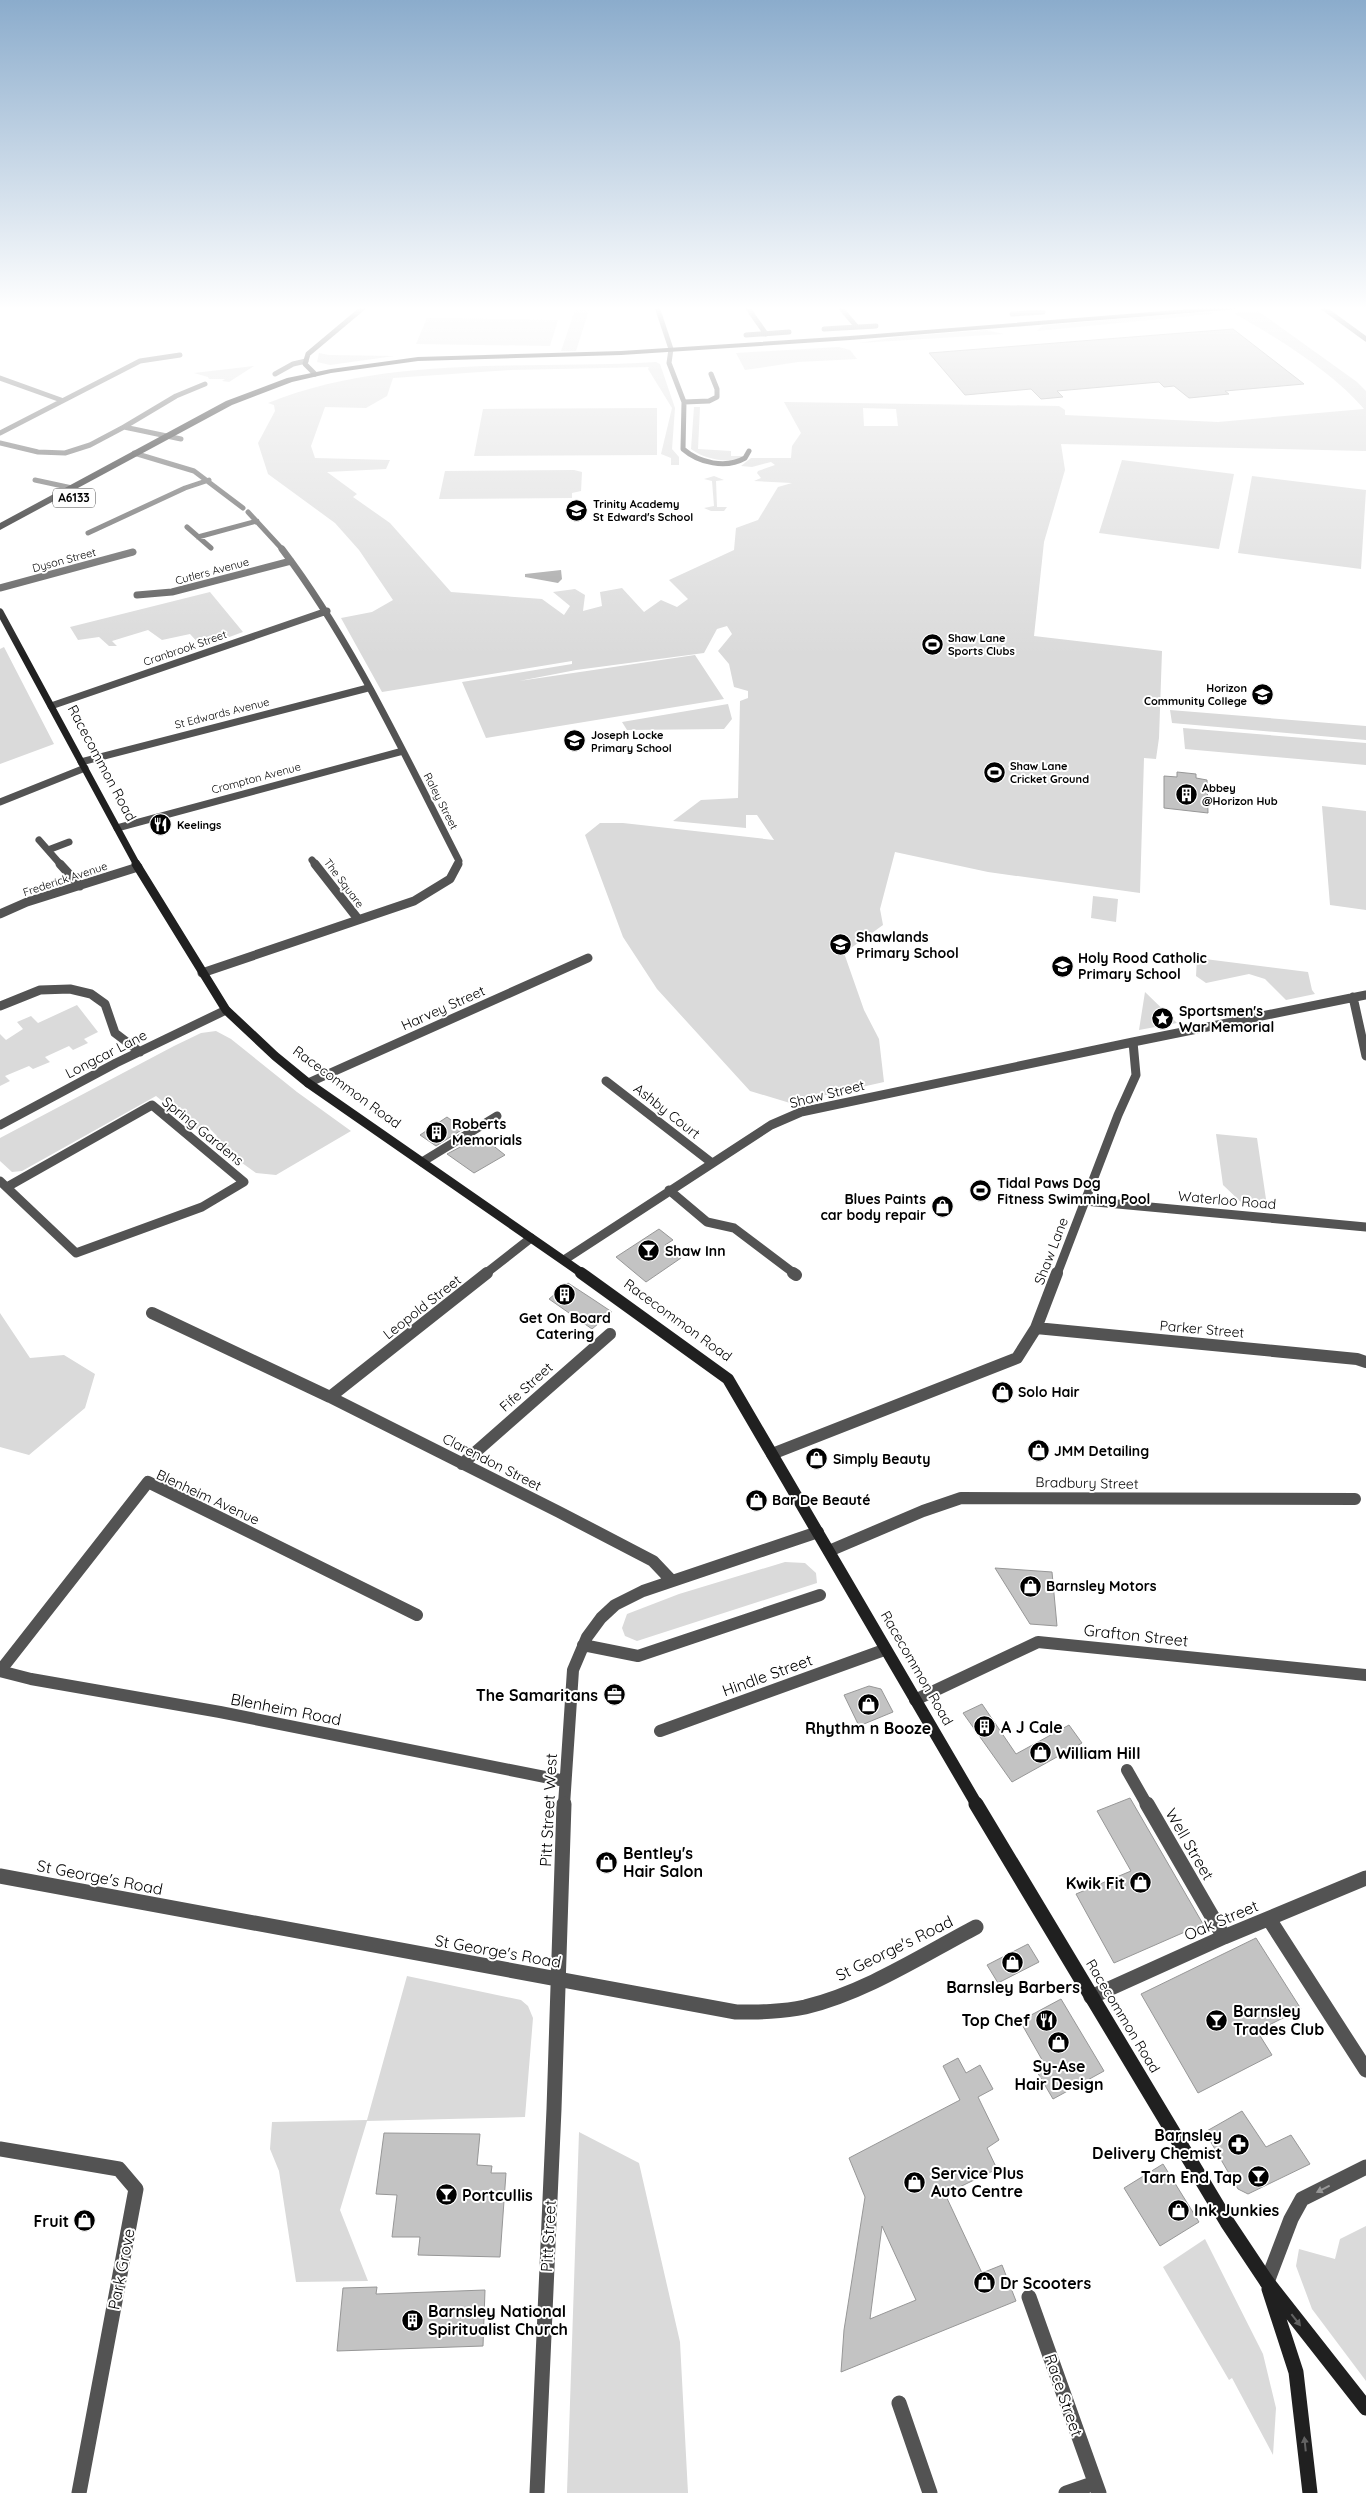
<svg xmlns="http://www.w3.org/2000/svg" width="1366" height="2493" viewBox="0 0 1366 2493" font-family="Quicksand,sans-serif">
  <rect width="100%" height="100%" fill="#fff"/>
  <!-- green -->
  <path fill="#dadada" fill-rule="evenodd" d="M576,307H590L576,351H561Z
    M1215,311L1211,314L1037,331L1042,326L1048,325Z
    M1258,311L1357,382L1366,391V451L1061,444L1065,470L1044,542L1034,636L1162,651L1159,738L1156,759L1144,758L1140,893L988,872L895,852L880,909L883,925L844,953L864,1010L879,1039L884,1082L790,1103L750,1091L657,989L623,937L585,835L600,823H623L774,840L757,815H746V828L673,821L701,800L738,798L740,701L748,698V691L734,687L729,664L718,651L732,634L727,626L717,629L704,653L576,670L519,681L695,655L724,699L486,738L462,682L572,664V661L382,692L341,618L372,612L393,600L359,550L335,523L268,474L258,443L275,411L274,405L268,403C391,354 527,370 656,362L660,364L675,408L672,449L679,457V465H671V458L661,454L672,408L648,369L649,367L511,370L393,378L387,396L366,408L325,407L311,446L315,458L390,460L386,469L327,472L357,494L353,497L390,523L451,592L542,599L564,615L570,606L553,592L575,589L585,595L583,611L602,606L600,592L622,588L644,612L661,600L677,607L688,599L669,580L734,550L736,528L758,520L778,487L792,483L754,481L761,478L757,473L758,471L775,465L771,462L752,467L741,466L751,458H791L792,446L801,433L784,402L1059,406L1065,410V415L1218,422L1364,409C1334,373 1275,336 1233,313ZM863,408L896,409L898,426H864Z
    M427,318L558,320L550,346L416,344Z
    M986,330L1004,334L859,343L897,337Z
    M839,347L850,350L857,359L798,362L745,370L736,353Z
    M319,353L329,355L394,356L330,365L317,362Z
    M254,366L229,382L222,381L225,379H209L208,377L194,373Z
    M694,407H700L698,449L731,451V456H742L741,459C726,463 704,459 691,449Z
    M657,408V455L474,456L483,409Z
    M1122,460L1234,474L1219,549L1099,533Z
    M574,470L582,472L581,491L572,493V498L439,499L445,471Z
    M714,476L724,480L716,481L717,507H727L724,511H711L704,508L714,506L712,481L704,479Z
    M1252,476L1366,490L1361,569L1238,553Z
    M210,592L243,632L202,647L190,634L162,640L148,630L112,641L117,646H109L99,637L78,640L70,627Z
    M4,647L54,744L0,764V649Z
    M728,704L732,719L724,729L627,730L622,722Z
    M1170,710L1366,726V740L1172,723Z
    M1183,728L1366,743V765L1185,749Z
    M1322,806L1366,811V910L1330,905Z
    M1093,896L1118,899L1116,922L1091,918Z
    M1197,958L1308,972L1312,990L1315,994L1286,1000L1265,979L1249,974L1206,983L1196,976Z
    M1145,992L1177,1023L1139,1030Z
    M77,1005L98,1032L84,1039L88,1043L73,1050L69,1046L45,1057L50,1062L33,1069L29,1066L5,1076L10,1081L0,1086V1034L6,1040L23,1029L17,1022L31,1016L38,1023Z
    M216,1031L231,1039L297,1092L351,1131L276,1175L256,1173L213,1142L217,1136L211,1130H198L156,1096L22,1171L12,1172L0,1161V1138L174,1046L201,1033Z
    M1216,1134L1257,1138L1267,1206L1243,1204L1223,1185Z
    M0,1313L30,1358L64,1355L95,1374L85,1408L29,1455L0,1447Z
    M785,1562L805,1563L816,1573L817,1583L637,1641L625,1636L622,1628L627,1614L679,1594Z
    M407,1976L521,2000L528,2006L533,2018L525,2117L367,2121L340,2210L368,2281L296,2282L279,2171L270,2149L272,2122L367,2120Z
    M579,2132L639,2163L680,2342L688,2493H567Z
    M1366,2226V2381L1312,2309L1296,2266L1299,2249L1335,2259L1340,2239Z
    M1205,2239L1263,2354L1276,2408L1273,2455L1232,2378L1229,2380L1163,2267Z"/>
  <!-- water -->
  <path fill="#a1a1a1" d="M561,570L562,579L558,583L525,577V574Z"/>
  <!-- building -->
  <path fill="#c3c3c3" stroke="#979797" fill-rule="evenodd" d="M1233,329L1304,384L1225,391L1229,394L1189,398L1174,386L1164,387L1159,382L1057,391L1063,397L1041,399L1031,389L965,395L929,353Z
    M1177,772L1196,774V778L1207,780L1208,813L1164,808V776L1177,777Z
    M447,1117L463,1129L436,1146L420,1135Z
    M481,1136L505,1155L474,1173L447,1154Z
    M659,1229L673,1240L665,1245L681,1258L646,1282L616,1257Z
    M568,1283L591,1298L612,1312L592,1329L549,1299Z
    M995,1568L1052,1572L1057,1626L1030,1624Z
    M869,1686L881,1689L893,1712L859,1726L844,1695Z
    M982,1704L1016,1754L1069,1725L1082,1743L1012,1782L963,1713Z
    M1130,1798L1203,1924L1114,1963L1076,1894L1131,1871L1097,1811Z
    M1256,1938L1301,2009L1257,2031L1272,2055L1198,2093L1141,1994Z
    M1028,1944L1039,1962L998,1983L987,1965Z
    M1061,1999L1104,2071L1053,2099L1036,2070L1045,2065L1020,2021Z
    M958,2058L966,2073L980,2065L993,2089L978,2097L999,2140L987,2148L997,2169L945,2194L982,2273L1002,2265L1016,2301L841,2372L844,2330L865,2197L849,2158L960,2100L943,2066ZM882,2226L916,2300L870,2319Z
    M1242,2111L1266,2147L1291,2135L1310,2164L1248,2194L1238,2189L1205,2132Z
    M384,2133L480,2134L477,2165L492,2166L491,2173H506L500,2257L418,2255L420,2237H392L397,2195L376,2194Z
    M1163,2164L1199,2222L1160,2246L1124,2188Z
    M377,2287L376,2294L485,2290L483,2346L337,2351L343,2288Z"/>
  <g fill="none" stroke-linecap="round" stroke-linejoin="round">
    <!-- street-far4 -->
    <path stroke="#535353" stroke-width="5" d="M657,307L671,349L669,363L684,402L683,449C699,463 726,469 745,458L749,451
      M747,307L766,334
      M840,307L856,326
      M1322,307L1366,339
      M1012,314L1043,312
      M824,329L876,326
      M746,335L789,332
      M275,374L293,364L306,361
      M0,378L61,400
      M684,402L709,401L717,397V389L711,374
      M124,427L176,396L205,384
      M0,433L140,361L180,355
      M0,443L38,452L65,453L90,445L124,427L181,439
      M134,453L194,471L243,508
      M35,480L72,488
      M248,512L283,550
      M187,527L211,548
      M88,533L185,488L209,480
      M198,537L257,521"/>
    <!-- street-far3 -->
    <path stroke="#535353" stroke-width="7" d="M282,549C352,641 406,758 459,861L457,865
      M0,588L133,552
      M137,595L172,592L291,561
      M51,706L327,611
      M81,762L368,688
      M0,802L85,768
      M117,828L403,751
      M39,840L61,865
      M48,850L69,842
      M312,860L316,865"/>
    <!-- street-far2 -->
    <path stroke="#535353" stroke-width="9" d="M60,864L80,886
      M315,864L358,919
      M0,914L27,902L138,867
      M202,973L414,901L450,879L458,864
      M1353,997L1366,1056
      M0,1006L40,990L70,989L91,994L105,1004L115,1033L140,1052
      M606,1081L712,1163
      M308,1083L588,958
      M0,1125L116,1063L226,1010
      M422,1162L497,1116
      M0,1181L76,1253L202,1207L244,1182L152,1105L7,1187
      M669,1190L707,1222L734,1228L795,1274
      M1085,1201L1366,1227
      M564,1260L771,1125L801,1112L1133,1042
      M485,1274L531,1238
      M1057,1274L1118,1115L1136,1075L1133,1042L1366,995"/>
    <!-- street-far1 -->
    <path stroke="#535353" stroke-width="12" d="M793,1273L796,1275
      M152,1313L330,1397L559,1512L653,1561L672,1581
      M1036,1328L1357,1359L1366,1362
      M330,1397L487,1273
      M772,1454L1017,1358L1036,1328L1057,1273
      M462,1464L610,1334
      M829,1551L923,1511L961,1498L1355,1499
      M583,1645L638,1656L820,1595
      M0,1671L31,1679L220,1712L565,1781
      M0,1671L148,1482L417,1615
      M915,1700L1038,1642L1366,1675
      M660,1731L884,1650
      M1127,1770L1147,1805
      M564,1805L573,1670L587,1637L601,1618L615,1605L643,1591L818,1532"/>
    <!-- street -->
    <path stroke="#535353" stroke-width="15" d="M1147,1804L1224,1937
      M0,1876L736,2012C759,2012 782,2012 805,2007C866,1992 921,1956 976,1927
      M1269,1919L1366,2070
      M1091,1997L1224,1937L1366,1878
      M0,2149L119,2169L136,2189L79,2493
      M1267,2282L1291,2219L1302,2199L1366,2167
      M1029,2297L1099,2493
      M899,2403L930,2493
      M537,2493L554,2109L564,1804
      M1066,2493L1095,2483"/>
    <!-- secondary-far4 -->
    <path stroke="#202020" stroke-width="5" d="M315,374L305,364L308,354L364,307"/>
    <!-- secondary-far3 -->
    <path stroke="#202020" stroke-width="7" d="M0,612L137,865"/>
    <!-- secondary-far2 -->
    <path stroke="#202020" stroke-width="9" d="M136,864L226,1010L275,1056L308,1083L583,1274"/>
    <!-- secondary-far1 -->
    <path stroke="#202020" stroke-width="12" d="M581,1273L728,1379L977,1805"/>
    <!-- secondary -->
    <path stroke="#202020" stroke-width="15" d="M976,1804L1227,2222L1267,2282L1366,2408
      M1269,2289L1296,2372L1310,2493"/>
    <!-- highway -->
    <path fill="#000" fill-rule="evenodd" d="M1215,307H1240L1237,309L850,340L621,355L418,361L331,373L292,382L232,405L0,530V523L226,401L287,378L331,369L418,357L621,351L850,336Z"/>
  </g>
  <!-- one-way arrows -->
  <defs><path id="oneway-solid" d="M-6-.8H1V-3.2L6.5 0L1 3.2V.8H-6Z" transform="scale(1.25)"/></defs>
  <use fill="#989898" href="#oneway-solid" transform="translate(1323 2189) rotate(153)"/>
  <g fill="#636363">
    <use href="#oneway-solid" transform="translate(1296 2320) rotate(52)"/>
    <use href="#oneway-solid" transform="translate(1305 2444) rotate(-96)"/>
  </g>
  <!-- sky -->
  <linearGradient id="sky" x2="0" y2="1"><stop stop-color="#8baccc"/><stop offset="0.47" stop-color="#fff"/><stop offset="1" stop-color="#fff" stop-opacity="0"/></linearGradient>
  <rect width="1366" height="656" fill="url(#sky)"/>
  <!-- icons -->
  <defs>
    <symbol id="school-disc" viewBox="-11 -11 22 22"><circle r="9.5" fill="#000" stroke="#fff"/><path d="M0-5L7-2L0 1L-7-2ZM-4 1L0 2.5L4 1V4Q0 6-4 4Z" fill="#fff"/></symbol>
    <symbol id="stadium-disc" viewBox="-11 -11 22 22"><circle r="9.5" fill="#000" stroke="#fff"/><path d="M0-5a6.5 5 0 1 0 0 10a6.5 5 0 1 0 0-10ZM-3.5-1.8h7v3.6h-7Z" fill="#fff"/></symbol>
    <symbol id="building-disc" viewBox="-11 -11 22 22"><circle r="9.5" fill="#000" stroke="#fff"/><path d="M-4-6H4V6H1V3H-1V6H-4ZM-2.5-4.3h1.7v1.8h-1.7ZM.8-4.3h1.7v1.8H.8ZM-2.5-1h1.7V.8h-1.7ZM.8-1h1.7V.8H.8Z" fill="#fff"/></symbol>
    <symbol id="restaurant-disc" viewBox="-11 -11 22 22"><circle r="9.5" fill="#000" stroke="#fff"/><path d="M-5-6h1v4h1v-4h1v4h1v-4h1v5L-1.5 .5V6h-2V.5L-5-1ZM5-6V6H3V1.5H1.5Q1.5-4 5-6Z" fill="#fff"/></symbol>
    <symbol id="sight-disc" viewBox="-11 -11 22 22"><circle r="9.5" fill="#000" stroke="#fff"/><path d="M0-6L1.8-2.2L6-1.7L2.9 1.2L3.7 5.4L0 3.3L-3.7 5.4L-2.9 1.2L-6-1.7L-1.8-2.2Z" fill="#fff"/></symbol>
    <symbol id="shop-disc" viewBox="-11 -11 22 22"><circle r="9.5" fill="#000" stroke="#fff"/><path d="M-5-2.5h2.3a2.7 3.5 0 0 1 5.4 0H5L5.5 6h-11ZM-1.5-2.5h3a1.5 2.3 0 0 0-3 0Z" fill="#fff"/></symbol>
    <symbol id="bar-disc" viewBox="-11 -11 22 22"><circle r="9.5" fill="#000" stroke="#fff"/><path d="M-6-5H6L.8 .8V4.5H3.5V6h-7V4.5H-.8V.8Z" fill="#fff"/></symbol>
    <symbol id="office-disc" viewBox="-11 -11 22 22"><circle r="9.5" fill="#000" stroke="#fff"/><path d="M-6-3h4V-5.5h4V-3h4V5H-6ZM-1-4.5V-3h2v-1.5ZM-6 0V1H6V0Z" fill="#fff"/></symbol>
    <symbol id="pharmacy-disc" viewBox="-11 -11 22 22"><circle r="9.5" fill="#000" stroke="#fff"/><path d="M-2-6h4v4h4v4h-4v4h-4v-4h-4v-4h4Z" fill="#fff"/></symbol>
  </defs>
  <g fill-rule="evenodd">
    <use href="#school-disc" x="564" y="498" width="25" height="25"/>
    <use href="#stadium-disc" x="920" y="632" width="25" height="25"/>
    <use href="#school-disc" x="1250" y="682" width="25" height="25"/>
    <use href="#school-disc" x="562" y="728" width="25" height="25"/>
    <use href="#stadium-disc" x="982" y="760" width="25" height="25"/>
    <use href="#building-disc" x="1174" y="782" width="25" height="25"/>
    <use href="#restaurant-disc" x="148" y="812" width="25" height="25"/>
    <use href="#school-disc" x="828" y="932" width="25" height="25"/>
    <use href="#school-disc" x="1050" y="954" width="25" height="25"/>
    <use href="#sight-disc" x="1150" y="1006" width="25" height="25"/>
    <use href="#building-disc" x="424" y="1120" width="25" height="25"/>
    <use href="#stadium-disc" x="968" y="1178" width="25" height="25"/>
    <use href="#shop-disc" x="930" y="1194" width="25" height="25"/>
    <use href="#bar-disc" x="636" y="1238" width="25" height="25"/>
    <use href="#building-disc" x="552" y="1282" width="25" height="25"/>
    <use href="#shop-disc" x="990" y="1380" width="25" height="25"/>
    <use href="#shop-disc" x="1026" y="1438" width="25" height="25"/>
    <use href="#shop-disc" x="804" y="1446" width="25" height="25"/>
    <use href="#shop-disc" x="744" y="1488" width="25" height="25"/>
    <use href="#shop-disc" x="1018" y="1574" width="25" height="25"/>
    <use href="#office-disc" x="602" y="1682" width="25" height="25"/>
    <use href="#shop-disc" x="856" y="1692" width="25" height="25"/>
    <use href="#building-disc" x="972" y="1714" width="25" height="25"/>
    <use href="#shop-disc" x="1028" y="1740" width="25" height="25"/>
    <use href="#shop-disc" x="594" y="1850" width="25" height="25"/>
    <use href="#shop-disc" x="1128" y="1870" width="25" height="25"/>
    <use href="#shop-disc" x="1000" y="1950" width="25" height="25"/>
    <use href="#restaurant-disc" x="1034" y="2008" width="25" height="25"/>
    <use href="#bar-disc" x="1204" y="2008" width="25" height="25"/>
    <use href="#shop-disc" x="1046" y="2030" width="25" height="25"/>
    <use href="#pharmacy-disc" x="1226" y="2132" width="25" height="25"/>
    <use href="#bar-disc" x="1246" y="2164" width="25" height="25"/>
    <use href="#shop-disc" x="902" y="2170" width="25" height="25"/>
    <use href="#bar-disc" x="434" y="2182" width="25" height="25"/>
    <use href="#shop-disc" x="1166" y="2198" width="25" height="25"/>
    <use href="#shop-disc" x="72" y="2208" width="25" height="25"/>
    <use href="#shop-disc" x="972" y="2270" width="25" height="25"/>
    <use href="#building-disc" x="400" y="2308" width="25" height="25"/>
  </g>
  <g text-anchor="middle" stroke-width="4" stroke-linejoin="round" paint-order="stroke">
    <!-- far-poi labels -->
    <g font-size="11" font-weight="bold" fill="#000" stroke="#fff" text-anchor="start">
      <text x="593" y="508">Trinity Academy<tspan x="593" dy="13">St Edward's School</tspan></text>
      <text x="948" y="642">Shaw Lane<tspan x="948" dy="13">Sports Clubs</tspan></text>
      <text x="1247" y="692" text-anchor="end">Horizon<tspan x="1247" dy="13">Community College</tspan></text>
      <text x="591" y="739">Joseph Locke<tspan x="591" dy="13">Primary School</tspan></text>
      <text x="1010" y="770">Shaw Lane<tspan x="1010" dy="13">Cricket Ground</tspan></text>
      <text x="1202" y="792">Abbey<tspan x="1202" dy="13">@Horizon Hub</tspan></text>
      <text x="177" y="829">Keelings</text>
    </g>
    <!-- far-street labels -->
    <g font-size="11" fill="#000" stroke="#fff">
      <text transform="translate(64 560) rotate(-15)" y="4">Dyson Street</text>
      <text transform="translate(212 571) rotate(-15)" y="4">Cutlers Avenue</text>
      <text transform="translate(185 648) rotate(-19)" y="4">Cranbrook Street</text>
      <text transform="translate(222 713) rotate(-14)" y="4">St Edwards Avenue</text>
      <text transform="translate(256 778) rotate(-15)" y="4">Crompton Avenue</text>
      <text transform="translate(441 801) rotate(63)" y="4">Raley Street</text>
      <text transform="translate(65 879) rotate(-18)" y="4">Frederick Avenue</text>
      <text transform="translate(344 883) rotate(53)" y="4">The Square</text>
    </g>
    <!-- shield labels -->
    <rect fill="#fff" stroke="#4c4c4c" stroke-width="1" x="53" y="488.5" width="42" height="19" rx="4"/>
    <g font-size="12" font-weight="bold" fill="#000">
      <text x="74" y="502">A6133</text>
    </g>
    <!-- street labels -->
    <g font-size="14" fill="#000" stroke="#fff">
      <text transform="translate(102 763) rotate(62)" y="5">Racecommon Road</text>
      <text transform="translate(443 1008) rotate(-24)" y="5">Harvey Street</text>
      <text transform="translate(106 1054) rotate(-27)" y="5">Longcar Lane</text>
      <text transform="translate(347 1087) rotate(36)" y="5">Racecommon Road</text>
      <text transform="translate(827 1094) rotate(-14)" y="5">Shaw Street</text>
      <text transform="translate(667 1111) rotate(38)" y="5">Ashby Court</text>
      <text transform="translate(203 1131) rotate(39)" y="5">Spring Gardens</text>
      <text transform="translate(1227 1200) rotate(5)" y="5">Waterloo Road</text>
      <text transform="translate(1051 1251) rotate(-69)" y="5">Shaw Lane</text>
      <text transform="translate(422 1307) rotate(-38)" y="5">Leopold Street</text>
      <text transform="translate(678 1320) rotate(36)" y="5">Racecommon Road</text>
      <text transform="translate(1202 1329) rotate(5)" y="5">Parker Street</text>
      <text transform="translate(526 1387) rotate(-42)" y="5">Fife Street</text>
      <text transform="translate(492 1462) rotate(27)" y="5">Clarendon Street</text>
      <text transform="translate(1087 1483) rotate(1)" y="5">Bradbury Street</text>
      <text transform="translate(208 1497) rotate(25)" y="5">Blenheim Avenue</text>
      <text transform="translate(917 1668) rotate(60)" y="5">Racecommon Road</text>
      <text transform="translate(1123 2016) rotate(59)" y="5">Racecommon Road</text>
    </g>
    <!-- poi labels -->
    <g font-size="14" font-weight="bold" fill="#000" stroke="#fff" text-anchor="start">
      <text x="856" y="942">Shawlands<tspan x="856" dy="16">Primary School</tspan></text>
      <text x="1078" y="963">Holy Rood Catholic<tspan x="1078" dy="16">Primary School</tspan></text>
      <text x="1179" y="1016">Sportsmen's<tspan x="1179" dy="16">War Memorial</tspan></text>
      <text x="452" y="1129">Roberts<tspan x="452" dy="16">Memorials</tspan></text>
      <text x="997" y="1188">Tidal Paws Dog<tspan x="997" dy="16">Fitness Swimming Pool</tspan></text>
      <text x="926" y="1204" text-anchor="end">Blues Paints<tspan x="926" dy="16">car body repair</tspan></text>
      <text x="665" y="1256">Shaw Inn</text>
      <text x="565" y="1323" text-anchor="middle">Get On Board<tspan x="565" dy="16">Catering</tspan></text>
      <text x="1018" y="1397">Solo Hair</text>
      <text x="1054" y="1456">JMM Detailing</text>
      <text x="833" y="1464">Simply Beauty</text>
      <text x="772" y="1505">Bar De Beauté</text>
      <text x="1046" y="1591">Barnsley Motors</text>
    </g>
    <!-- near-street labels -->
    <g font-size="16" fill="#000" stroke="#fff">
      <text transform="translate(1136 1635) rotate(6)" y="6">Grafton Street</text>
      <text transform="translate(767 1675) rotate(-20)" y="6">Hindle Street</text>
      <text transform="translate(286 1709) rotate(11)" y="6">Blenheim Road</text>
      <text transform="translate(548 1810) rotate(-87)" y="6">Pitt Street West</text>
      <text transform="translate(1190 1844) rotate(60)" y="6">Well Street</text>
      <text transform="translate(100 1877) rotate(11)" y="6">St George's Road</text>
      <text transform="translate(1221 1920) rotate(-23)" y="6">Oak Street</text>
      <text transform="translate(894 1948) rotate(-26)" y="6">St George's Road</text>
      <text transform="translate(498 1951) rotate(10)" y="6">St George's Road</text>
      <text transform="translate(548 2236) rotate(-87)" y="6">Pitt Street</text>
      <text transform="translate(121 2269) rotate(-79)" y="6">Park Grove</text>
      <text transform="translate(1064 2395) rotate(71)" y="6">Race Street</text>
    </g>
    <!-- near-poi labels -->
    <g font-size="16" font-weight="bold" fill="#000" stroke="#fff" text-anchor="start">
      <text x="598" y="1701" text-anchor="end">The Samaritans</text>
      <text x="1001" y="1733">A J Cale</text>
      <text x="868" y="1734" text-anchor="middle">Rhythm n Booze</text>
      <text x="1056" y="1759">William Hill</text>
      <text x="623" y="1859">Bentley's<tspan x="623" dy="18">Hair Salon</tspan></text>
      <text x="1125" y="1889" text-anchor="end">Kwik Fit</text>
      <text x="1013" y="1993" text-anchor="middle">Barnsley Barbers</text>
      <text x="1233" y="2017">Barnsley<tspan x="1233" dy="18">Trades Club</tspan></text>
      <text x="1030" y="2026" text-anchor="end">Top Chef</text>
      <text x="1059" y="2072" text-anchor="middle">Sy-Ase<tspan x="1059" dy="18">Hair Design</tspan></text>
      <text x="1222" y="2141" text-anchor="end">Barnsley<tspan x="1222" dy="18">Delivery Chemist</tspan></text>
      <text x="931" y="2179">Service Plus<tspan x="931" dy="18">Auto Centre</tspan></text>
      <text x="1242" y="2183" text-anchor="end">Tarn End Tap</text>
      <text x="462" y="2201">Portcullis</text>
      <text x="1194" y="2216">Ink Junkies</text>
      <text x="69" y="2227" text-anchor="end">Fruit</text>
      <text x="1000" y="2289">Dr Scooters</text>
      <text x="428" y="2317">Barnsley National<tspan x="428" dy="18">Spiritualist Church</tspan></text>
    </g>
  </g>
</svg>
